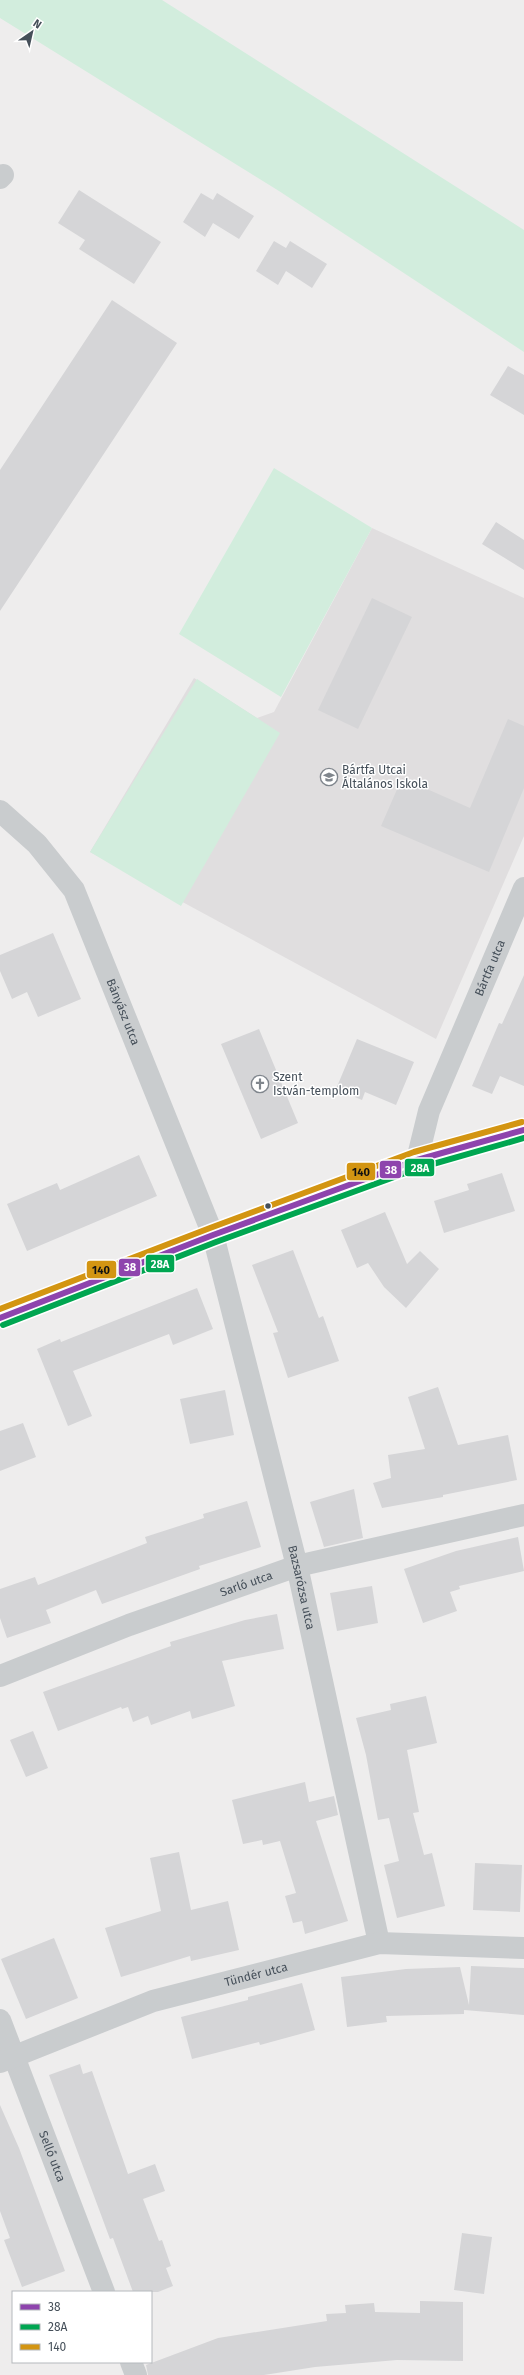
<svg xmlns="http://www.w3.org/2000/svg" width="524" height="2375" viewBox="0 0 524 2375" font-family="'Fira Sans',sans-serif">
  <rect width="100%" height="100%" fill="#eeeded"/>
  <!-- education -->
  <path fill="#e0dedf" d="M372,528L524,598V836L436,1039L90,852L194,678L257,718L274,712Z"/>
  <!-- green -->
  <path fill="#d2eddd" d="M0,0H162L524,230V352L279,191L0,18Z
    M274,468L372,528L281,697L179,634Z
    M197,679L280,733L181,906L90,852Z"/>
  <!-- building -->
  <path fill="#d5d5d7" d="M79,190L161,242L134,284L79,249L85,240L58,223Z
    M201,193L213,200L217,193L254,216L239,239L213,223L205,237L183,222Z
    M274,241L286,248L290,241L327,264L312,288L286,271L278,285L256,271Z
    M112,300L177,343L0,611V470Z
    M508,366L524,375V415L490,395Z
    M496,522L524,540V570L482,544Z
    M372,598L412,617L358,729L318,710Z
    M508,719L524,726V788L489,872L381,826L402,778L470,808Z
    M53,933L81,999L38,1017L27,992L12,999L0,971V955Z
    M524,975V1086L500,1076L492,1094L472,1086L499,1023L502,1024Z
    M259,1029L298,1123L261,1139L221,1044Z
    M357,1039L414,1062L396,1105L365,1092L362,1100L336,1089Z
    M139,1155L157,1196L27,1251L7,1204L57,1183L60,1190Z
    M502,1173L515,1211L444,1233L434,1201L469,1190L467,1184Z
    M385,1212L407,1264L420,1251L439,1269L406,1308L384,1287L368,1263L357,1268L341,1230Z
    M293,1250L319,1318L323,1316L339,1361L288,1378L273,1333L278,1332L252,1265Z
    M197,1288L213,1329L173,1345L169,1334L73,1371L92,1416L68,1426L37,1349L60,1339L61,1342Z
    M438,1387L458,1445L508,1435L517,1480L443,1495V1497L382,1508L373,1483L391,1478L388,1455L425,1449L408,1397Z
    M225,1390L234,1435L190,1444L180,1399Z
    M23,1423L36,1457L0,1471V1431Z
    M354,1489L363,1538L324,1547L310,1502Z
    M247,1501L261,1547L199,1566L200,1569L102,1604L96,1590L46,1610L51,1623L7,1638L0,1618V1589L35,1577L38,1585L147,1543L145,1537L204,1518L203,1514Z
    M518,1537L524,1571L459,1586L460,1589L450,1592L457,1611L423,1623L404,1569L456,1551Z
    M372,1586L378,1623L337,1631L330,1593Z
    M277,1614L284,1649L222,1661L235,1706L192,1719L190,1711L151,1725L148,1716L133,1722L128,1707L122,1709L121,1707L58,1731L43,1692L171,1646L170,1642L245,1620Z
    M426,1696L437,1743L407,1750L419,1812L413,1813L424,1855L432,1853L445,1906L397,1918L384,1865L399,1861L389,1818L378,1820L366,1755L356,1718L391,1710L390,1704Z
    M33,1731L48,1768L26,1777L10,1740Z
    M305,1782L309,1802L334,1796L338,1815L316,1821L348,1921L305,1934L302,1921L293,1923L285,1896L296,1893L280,1841L263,1845L262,1840L243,1844L232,1800Z
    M179,1852L191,1910L228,1901L239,1950L191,1961L190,1956L121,1977L105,1928L161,1911L150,1858Z
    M475,1863L522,1865L520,1912L473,1910Z
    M54,1938L78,1998L26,2019L1,1959Z
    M471,1966L524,1968V2015L464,2010V2014L386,2016L387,2022L347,2027L341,1977L406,1969L460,1967L469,2005Z
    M302,1983L315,2030L260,2045L259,2042L192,2059L181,2017L248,2000V1997Z
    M80,2064L83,2074L92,2071L128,2174L155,2164L165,2191L143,2199L159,2241L162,2240L171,2266L166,2268L173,2286L158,2292H133L113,2238L110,2239L49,2075Z
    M0,2105L19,2148L65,2271L22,2287L4,2240L10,2238L0,2211Z
    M462,2233L492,2237L484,2294L454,2290Z
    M420,2301L463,2302V2361L397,2360L315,2367L264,2375H148L146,2365L218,2338L327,2321L326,2314L346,2313L345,2305L374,2303L375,2312L420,2313Z"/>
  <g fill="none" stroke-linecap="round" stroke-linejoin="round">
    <!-- minor -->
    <g stroke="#c9ccce" stroke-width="22">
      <path d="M0,178L3,175"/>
      <path id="s1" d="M0,811L37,844L74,890L213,1235L297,1566L379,1943"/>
      <path id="s2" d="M417,1160L429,1111L524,888"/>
      <path d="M0,1318L213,1235L417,1160L524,1130"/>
      <path id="s3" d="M0,1676L129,1625L297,1566L524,1515"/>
      <path id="s4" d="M0,2020L104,2292"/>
      <path id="s5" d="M0,2062L153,2001L379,1943L524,1948"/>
      <path d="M131,2362L136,2375"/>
    </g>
    <defs>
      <path id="bus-1" d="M0,1318L213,1235L417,1160L524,1130"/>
      <path id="bus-2" d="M3,1325L216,1242L419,1168L524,1138"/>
      <path id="bus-3" d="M0,1309L210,1228L414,1152L522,1122"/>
    </defs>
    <!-- bus-1 casing -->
    <use href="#bus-1" stroke="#fff" stroke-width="9"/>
    <!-- bus-2 casing -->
    <use href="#bus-2" stroke="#fff" stroke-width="9"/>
    <!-- bus-3 casing -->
    <use href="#bus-3" stroke="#fff" stroke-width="9"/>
    <!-- bus-1 -->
    <use href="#bus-1" stroke="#8e44ad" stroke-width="6"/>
    <!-- bus-2 -->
    <use href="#bus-2" stroke="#00a651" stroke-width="6"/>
    <!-- bus-3 -->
    <use href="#bus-3" stroke="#d39512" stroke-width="6"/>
  </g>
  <!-- icons -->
  <defs>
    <symbol id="school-ring" viewBox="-11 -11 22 22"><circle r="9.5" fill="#fff" stroke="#80868d" stroke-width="1.5"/><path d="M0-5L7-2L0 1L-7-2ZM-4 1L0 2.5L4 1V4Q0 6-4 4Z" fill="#80868d"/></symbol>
    <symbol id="church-ring" viewBox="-11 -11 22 22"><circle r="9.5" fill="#fff" stroke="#80868d" stroke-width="1.5"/><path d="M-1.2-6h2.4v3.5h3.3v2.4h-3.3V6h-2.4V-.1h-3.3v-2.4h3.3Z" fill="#80868d"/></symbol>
  </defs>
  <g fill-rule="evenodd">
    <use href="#school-ring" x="319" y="767" width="20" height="20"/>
    <use href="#church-ring" x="250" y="1074" width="20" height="20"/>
  </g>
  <!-- markers -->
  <circle fill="#454f59" stroke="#fff" stroke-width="1.5" cx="268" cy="1206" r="3.5"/>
  <g text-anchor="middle" stroke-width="3" stroke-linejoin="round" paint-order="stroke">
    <!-- poi labels -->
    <g font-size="12" fill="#454f59" stroke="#fff" text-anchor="start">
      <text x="342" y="774">Bártfa Utcai<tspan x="342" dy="14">Általános Iskola</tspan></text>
      <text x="273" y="1081">Szent<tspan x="273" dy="14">István-templom</tspan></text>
    </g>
    <!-- street labels -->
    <g font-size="12" fill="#454f59" stroke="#fff">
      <text dy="4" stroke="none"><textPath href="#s2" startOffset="206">Bártfa utca</textPath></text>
      <text dy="4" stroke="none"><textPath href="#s1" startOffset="240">Bányász utca</textPath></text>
      <text dy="4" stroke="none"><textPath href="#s3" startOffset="263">Sarló utca</textPath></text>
      <text dy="4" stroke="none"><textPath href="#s1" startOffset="844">Bazsarózsa utca</textPath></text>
      <text dy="4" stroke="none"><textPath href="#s5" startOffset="271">Tündér utca</textPath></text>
      <text dy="4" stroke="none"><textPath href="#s4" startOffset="146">Sellő utca</textPath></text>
    </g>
  </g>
  <g stroke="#fff" stroke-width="1.5">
    <rect x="404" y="1158" width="31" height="19" rx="4" fill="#00a651"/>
    <rect x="379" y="1160" width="23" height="19" rx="4" fill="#8e44ad"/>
    <rect x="346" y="1162" width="30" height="19" rx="4" fill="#d39512"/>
    <rect x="145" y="1254" width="30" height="19" rx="4" fill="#00a651"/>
    <rect x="118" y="1258" width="23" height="19" rx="4" fill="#8e44ad"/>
    <rect x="86" y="1260" width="31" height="19" rx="4" fill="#d39512"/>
  </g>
  <g font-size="11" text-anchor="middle" font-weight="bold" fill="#fff">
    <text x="420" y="1172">28A</text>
    <text x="391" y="1174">38</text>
    <text x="160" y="1268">28A</text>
    <text x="130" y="1271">38</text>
  </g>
  <g font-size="11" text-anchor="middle" font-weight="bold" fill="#111">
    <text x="361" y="1176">140</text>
    <text x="101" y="1274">140</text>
  </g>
  <!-- legend -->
  <rect x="12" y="2291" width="140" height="72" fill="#ffffff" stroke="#b5b9bd"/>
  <rect x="20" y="2304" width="20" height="6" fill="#8e44ad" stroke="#b5b9bd"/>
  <text x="48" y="2311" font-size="12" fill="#454f59">38</text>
  <rect x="20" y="2324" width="20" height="6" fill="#00a651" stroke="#b5b9bd"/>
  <text x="48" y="2331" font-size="12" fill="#454f59">28A</text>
  <rect x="20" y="2344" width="20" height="6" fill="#d39512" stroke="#b5b9bd"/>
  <text x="48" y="2351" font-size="12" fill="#454f59">140</text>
  <!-- north arrow -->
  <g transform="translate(32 32) rotate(34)" stroke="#ffffff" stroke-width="3" paint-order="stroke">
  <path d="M0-3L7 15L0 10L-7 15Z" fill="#454f59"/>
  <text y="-6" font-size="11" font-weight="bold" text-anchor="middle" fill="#454f59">N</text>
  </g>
</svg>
